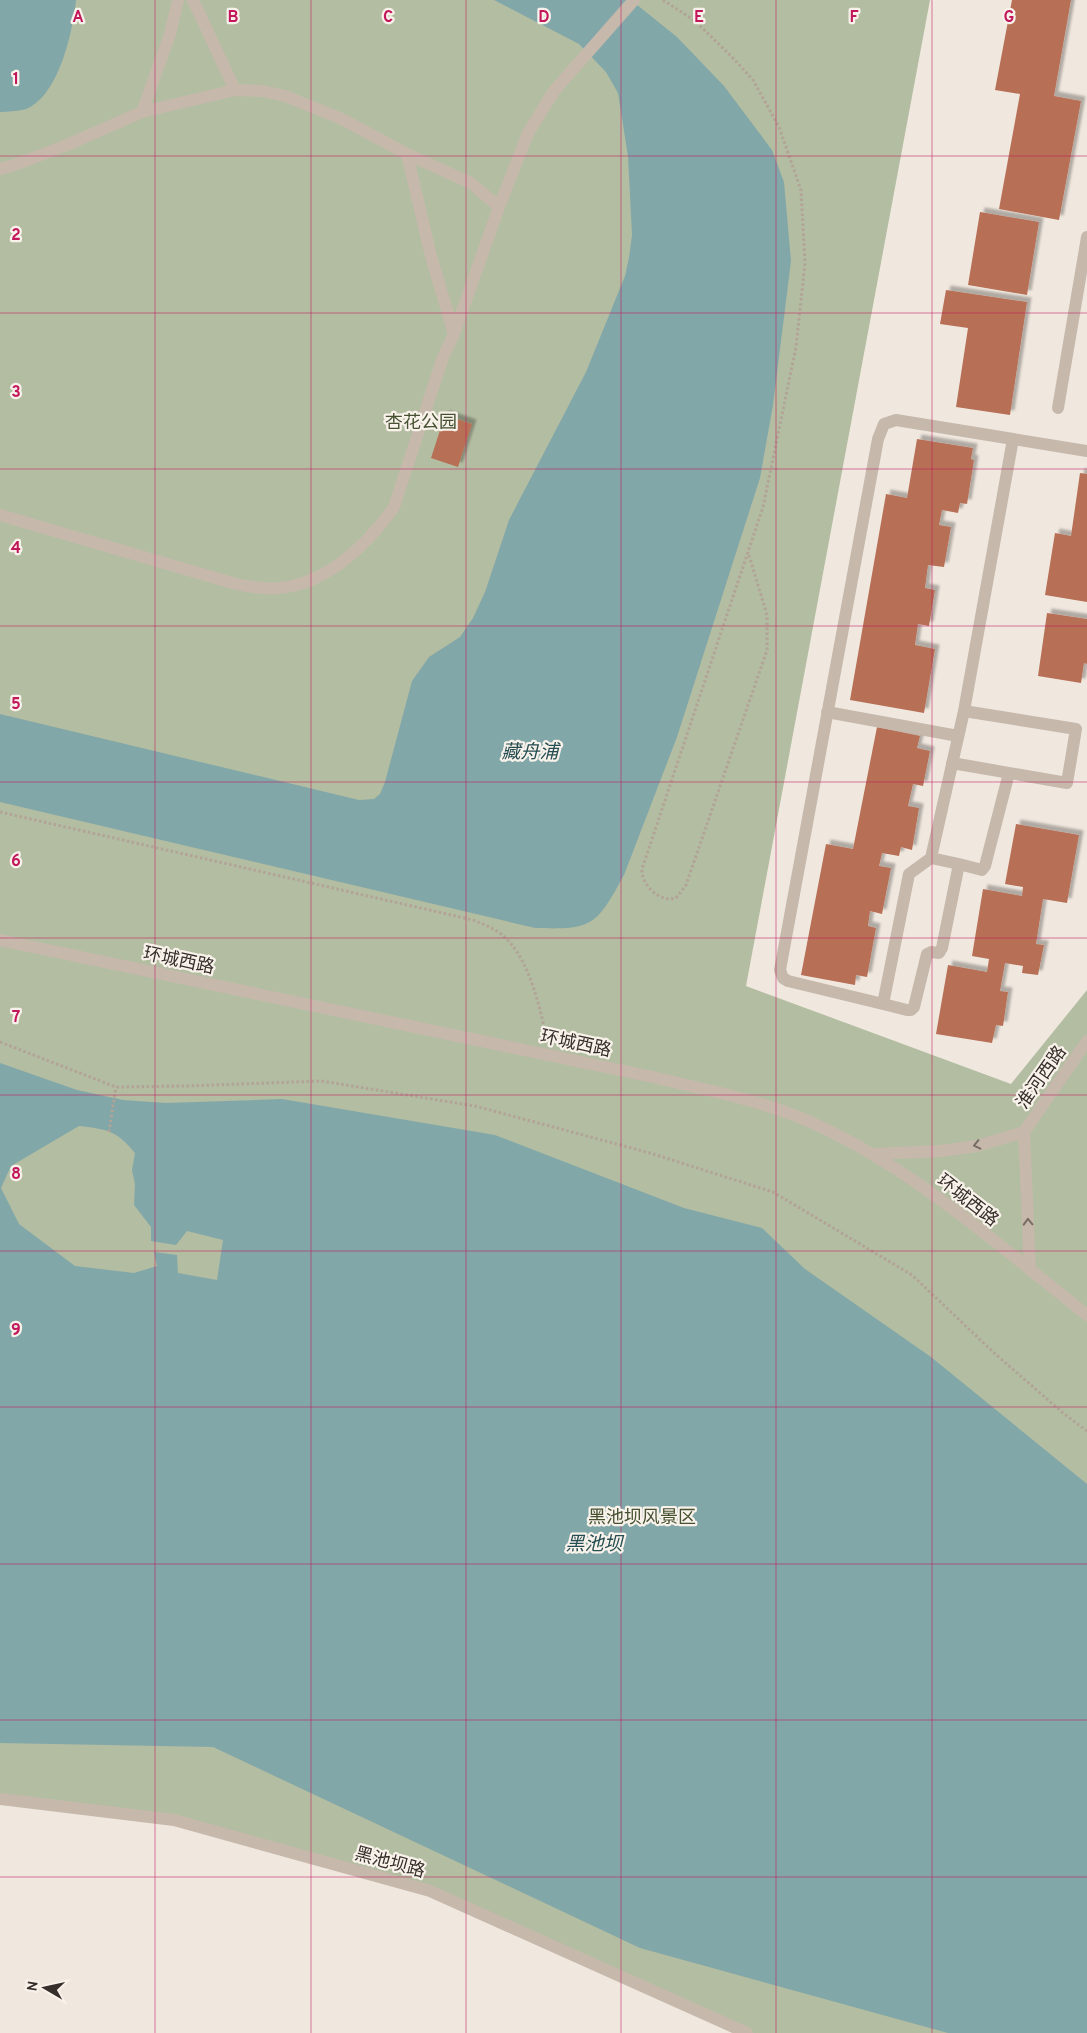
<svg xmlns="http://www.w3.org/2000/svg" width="1087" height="2033" viewBox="0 0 1087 2033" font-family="Overpass,'Noto Sans SC',sans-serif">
  <defs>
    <filter id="shadow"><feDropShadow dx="4.5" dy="-4.5" stdDeviation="1" flood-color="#0004"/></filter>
  </defs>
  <rect width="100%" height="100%" fill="#f0e8df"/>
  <!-- green -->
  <path fill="#b3bda1" d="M0,0H930L746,986L1011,1084L1087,990V2033H747L430,1891L174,1820L0,1799Z"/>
  <!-- water -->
  <path fill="#82a7a9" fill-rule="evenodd" d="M0,0H76C73,31 59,96 26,109C19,111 10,111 3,112H0Z
    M494,0H631L677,37L724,86L772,150L784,182L791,261L773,405L760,478L677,737L624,875C596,926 593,930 535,928L0,802V714L359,800L374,799L380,794L385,782L412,681L429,657L460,637L473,618L485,592L509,520L586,372L625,276L629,258L632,235L628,156L618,93L606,72L579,44Z
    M0,1063L77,1090L123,1100L166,1103L282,1099L495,1135L684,1208L762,1228L805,1269L931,1357L1087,1484V2033H948L640,1948L213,1747L0,1743ZM79,1126C107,1129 117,1131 135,1153L132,1170L135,1184L134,1205L151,1227V1241L176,1245L187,1231L223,1240L217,1280L178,1273L177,1255L154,1252L157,1266L134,1273L75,1266L19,1224L1,1188L11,1166Z"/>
  <!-- building -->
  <path fill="#b76f56" filter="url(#shadow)" d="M1012,0H1071L1054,96L1081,101L1059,220L999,209L1020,94L995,90Z
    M980,212L1039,222L1027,295L968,285Z
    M946,290L1027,302L1010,415L956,407L968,328L940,324Z
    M445,415L472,424L458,467L431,458Z
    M917,439L973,448L971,459L974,460L967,504L960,503L958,513L942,510L939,525L951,527L944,567L928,565L925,588L935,590L929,626L918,624L915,645L935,649L924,713L850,700L886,494L907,498Z
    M1080,473L1087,474V602L1045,595L1055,533L1071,536Z
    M1047,613L1087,619V664L1084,663L1081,683L1038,676Z
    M877,727L920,736L917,748L930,751L923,786L913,784L908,806L919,808L912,850L901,847L899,856L882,853L879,866L891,868L882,914L870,911L868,926L876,928L867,977L856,975L855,985L801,975L826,844L853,849Z
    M1016,824L1079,835L1067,903L1043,899L1036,944L1044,945L1038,975L1022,973L1023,966L1005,963L1000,991L1008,992L1003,1026L996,1025L992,1043L936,1034L948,965L987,972L989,959L972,956L983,889L1022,896L1023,887L1005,884Z"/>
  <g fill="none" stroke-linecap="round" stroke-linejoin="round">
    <!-- path -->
    <path stroke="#b2a397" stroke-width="3" stroke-dasharray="2.5 2.5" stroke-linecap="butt" d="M663,0L695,21L732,57L753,80L779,127L801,190L805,263L796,347L763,507L642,869C641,885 660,903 676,898L686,885L767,650V615L748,552
      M0,812L473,920C482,924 492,927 501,934C527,954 538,1000 545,1031
      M0,1042L116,1087L187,1086L321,1081L475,1106L650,1153L773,1192L912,1275L992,1351L1063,1413L1087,1431
      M109,1132L116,1087"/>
    <!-- service -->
    <path stroke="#c6b9ac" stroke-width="12" d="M193,0L235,90
      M142,112L170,34L178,0
      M407,154L431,256L454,334
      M0,169L20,163L67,145L142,112L235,90L263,91L285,96L342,119L407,154L471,183L499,207L454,334L443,357L394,507C368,544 326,585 278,588C263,589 250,587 236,584L0,515
      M499,207L528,133L554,91L634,0
      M1058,408L1087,237
      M827,712L958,736
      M952,763L1067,783L1076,729L964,711
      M1009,773L985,866L982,870L959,864L942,948L939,953L931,952L927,954L914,1007L911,1010H907L883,1004L909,874L931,858L964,711L1013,439L1087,451
      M931,858L959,864
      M883,1004L788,981L783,978L780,970L878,439L884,424L896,420L1013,439"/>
    <!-- minor -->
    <path stroke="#c6b9ac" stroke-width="12" d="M0,1799L174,1820L430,1891L747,2033"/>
    <!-- tertiary -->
    <path stroke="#c6b9ac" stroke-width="12" d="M0,940L653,1077C701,1089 751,1098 796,1116C903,1159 997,1244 1087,1315
      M1024,1132L1030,1270
      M1024,1132L1087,1041
      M873,1154L941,1151L977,1146L1024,1132"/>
  </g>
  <!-- one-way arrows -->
  <defs><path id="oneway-chevron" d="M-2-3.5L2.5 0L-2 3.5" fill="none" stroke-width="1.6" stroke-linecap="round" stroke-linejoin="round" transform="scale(1.25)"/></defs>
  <g stroke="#776d64">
    <use href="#oneway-chevron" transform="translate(977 1145) rotate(167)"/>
    <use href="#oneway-chevron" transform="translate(1028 1222) rotate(-92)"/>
  </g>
  <!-- grid -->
  <path fill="none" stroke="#c2185b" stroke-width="1" stroke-opacity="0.55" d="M155,0V2033M311,0V2033M466,0V2033M621,0V2033M776,0V2033M932,0V2033M0,156H1087M0,313H1087M0,469H1087M0,626H1087M0,782H1087M0,938H1087M0,1095H1087M0,1251H1087M0,1407H1087M0,1564H1087M0,1720H1087M0,1877H1087"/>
  <g text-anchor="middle" stroke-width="4.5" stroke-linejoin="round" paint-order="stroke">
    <!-- park labels -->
    <g font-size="18" fill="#455131" stroke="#f8f2eb">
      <text x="421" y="428">杏花公园</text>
      <text x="642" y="1523">黑池坝风景区</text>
    </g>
    <!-- street labels -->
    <g font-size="18" fill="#362e2a" stroke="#f8f2eb">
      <text transform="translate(179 960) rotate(12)" y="6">环城西路</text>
      <text transform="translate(576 1043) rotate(12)" y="6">环城西路</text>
      <text transform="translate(1041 1077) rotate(-55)" y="6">淮河西路</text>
      <text transform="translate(968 1200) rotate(38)" y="6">环城西路</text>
      <text transform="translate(390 1862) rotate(15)" y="6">黑池坝路</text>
    </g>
    <!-- water labels -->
    <g font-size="19" font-style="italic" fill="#254e52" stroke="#f8f2eb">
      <text x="530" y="758">藏舟浦</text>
      <text x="594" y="1550">黑池坝</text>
    </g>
  </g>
  <g font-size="16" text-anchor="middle" font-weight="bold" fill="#c2185b" stroke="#f8f2eb" stroke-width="4.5" stroke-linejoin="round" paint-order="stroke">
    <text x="78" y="22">A</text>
    <text x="233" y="22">B</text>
    <text x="388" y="22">C</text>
    <text x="544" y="22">D</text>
    <text x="699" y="22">E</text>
    <text x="854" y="22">F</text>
    <text x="1009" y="22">G</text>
    <text x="16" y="84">1</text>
    <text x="16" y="240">2</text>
    <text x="16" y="397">3</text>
    <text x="16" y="553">4</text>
    <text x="16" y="709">5</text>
    <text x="16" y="866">6</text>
    <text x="16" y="1022">7</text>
    <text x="16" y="1179">8</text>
    <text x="16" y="1335">9</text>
  </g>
  <!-- north arrow -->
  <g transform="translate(45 1988) rotate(279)" stroke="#f8f2eb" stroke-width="4" paint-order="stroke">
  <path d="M0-4L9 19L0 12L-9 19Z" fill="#362e2a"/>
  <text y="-8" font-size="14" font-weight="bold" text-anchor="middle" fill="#362e2a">N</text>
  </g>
</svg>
